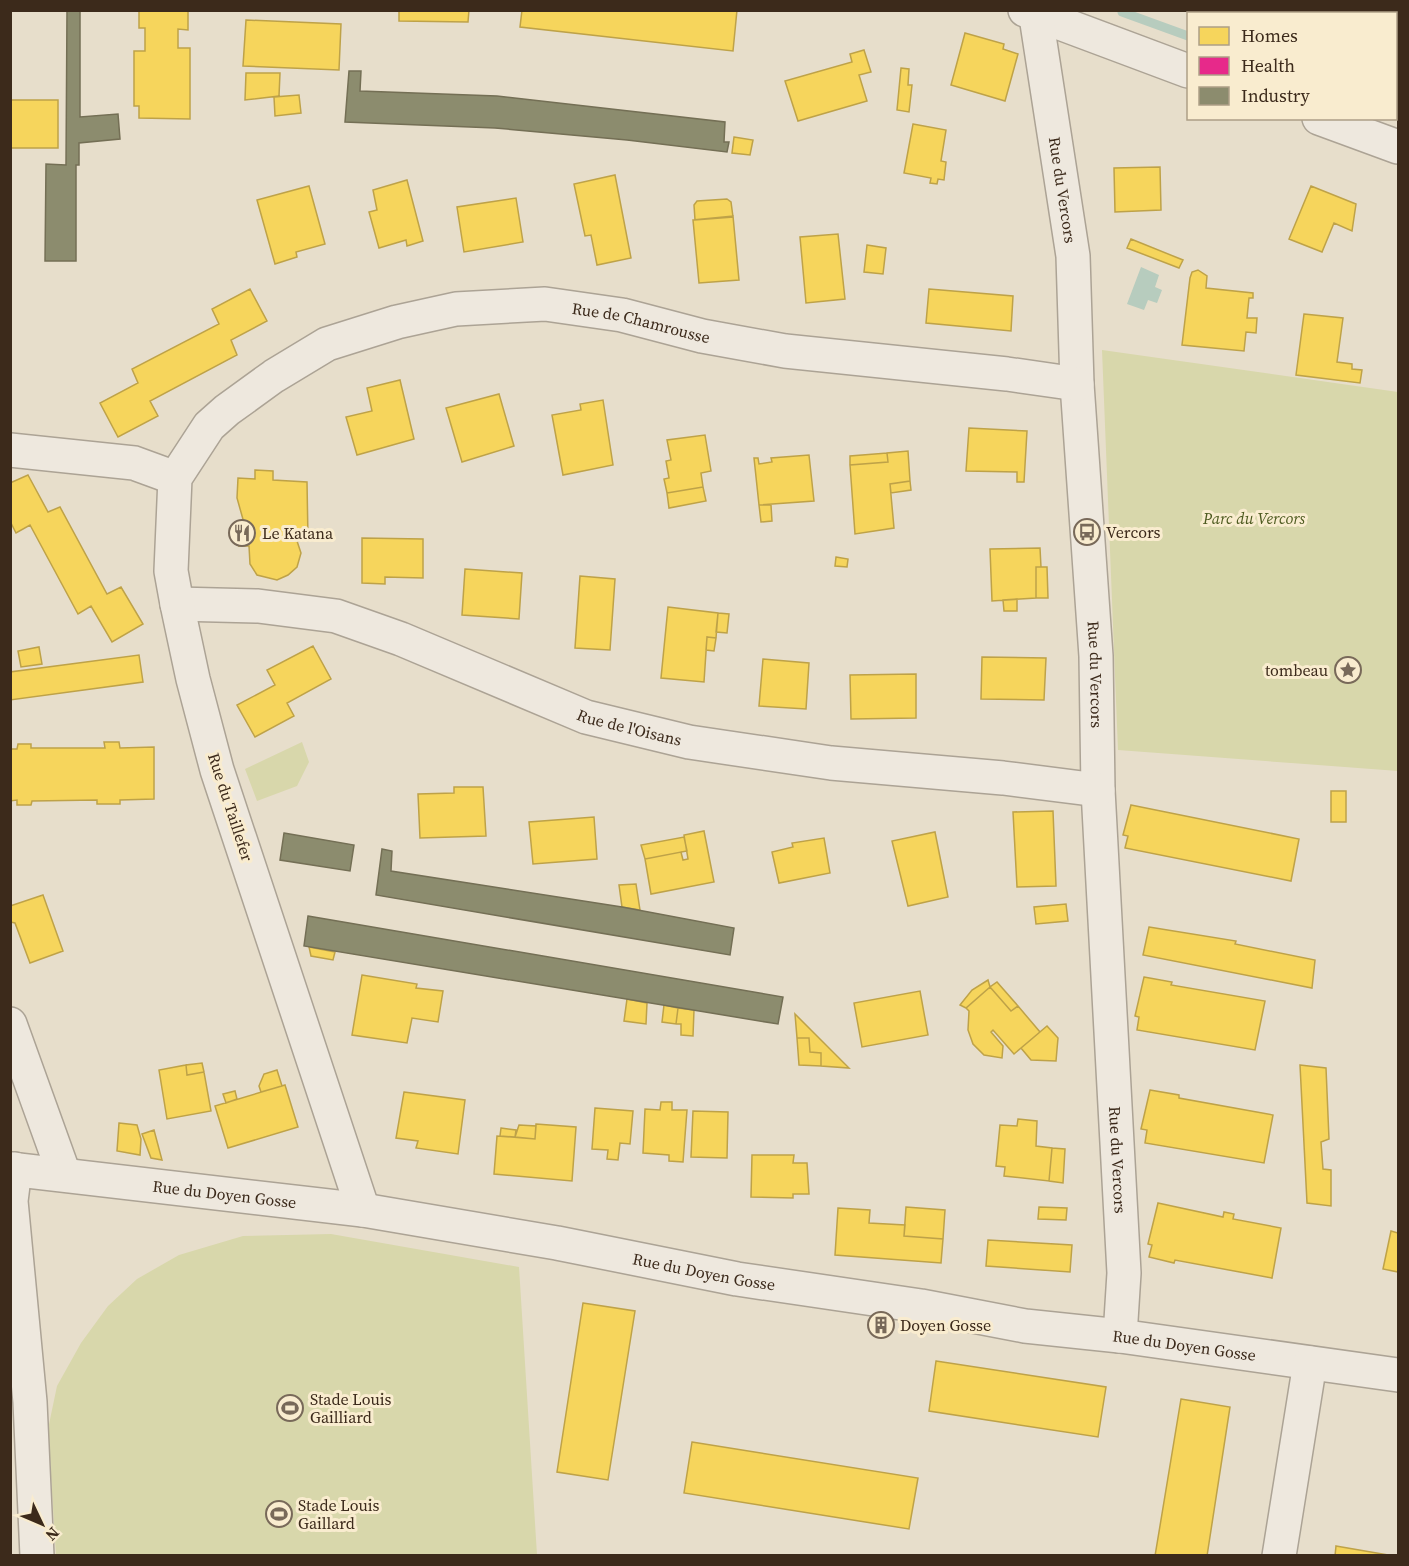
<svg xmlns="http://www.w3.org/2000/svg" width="1409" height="1566" viewBox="0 0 1409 1566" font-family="'Source Serif 4',serif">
  <rect width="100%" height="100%" fill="#e7decb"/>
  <!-- green -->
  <path fill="#d8d7ab" d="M1102,350L1398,392V771L1118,750Z
    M302,742L309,762L297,786L257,801L245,769Z
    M331,1234L519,1267L537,1555H56L48,1429L57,1386L81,1343L108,1306L137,1279L179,1255L243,1236Z"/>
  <!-- water -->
  <path fill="#b7ccbe" d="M1141,267L1159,275L1155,287L1162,290L1157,303L1148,300L1144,310L1127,304Z"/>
  <!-- homes -->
  <path fill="#f6d55c" stroke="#bea248" stroke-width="1.5" d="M139,10H188V30L178,29V48H190V119L139,118V106H134V51H145V28H139Z
    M399,10H469L468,22L399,21Z
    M522,10H737L733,51L520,27Z
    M246,20L341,24L339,70L243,66Z
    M965,33L1004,44L1003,49L1018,54L1005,101L951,85Z
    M864,50L871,72L859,75L867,101L798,121L785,81L852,62L850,54Z
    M901,68L909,69L908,85H912L909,112L897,110Z
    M246,73H280L279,96L245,100Z
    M299,95L301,113L275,116L274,97Z
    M10,100H58V148H10Z
    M913,124L946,130L941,161L946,162L944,180L938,179L937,184L930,183L931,178L904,173Z
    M734,137L753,140L750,155L732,153Z
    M1160,167L1161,210L1115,212L1114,168Z
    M615,175L631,258L597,265L591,235L585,236L574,184Z
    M407,180L423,241L407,246L406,240L379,248L369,212L377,210L373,190Z
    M309,186L325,244L296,252L297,257L275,264L257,200Z
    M1311,186L1356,204L1352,231L1334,223L1322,252L1289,239Z
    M516,198L523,242L464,252L457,207Z
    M727,199L731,202L733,217L695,220L694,205L697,201Z
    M733,216L739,280L699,283L693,220Z
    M838,234L845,299L806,303L800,237Z
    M1131,239L1183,260L1179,268L1127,248Z
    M867,245L886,248L883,274L864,272Z
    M1198,270L1207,276L1206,288L1253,293V298H1249L1247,318H1257L1256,333L1246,332L1244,351L1182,345L1190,278L1192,272Z
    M250,289L267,321L231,340L237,355L150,401L158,416L118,437L100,403L138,383L132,369L219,324L212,309Z
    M929,289L1013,296L1011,331L926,323Z
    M1304,314L1343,318L1337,362L1352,364V369L1362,370L1360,383L1296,375Z
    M400,380L414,439L357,455L346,417L372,411L367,388Z
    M499,394L514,446L462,462L446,408Z
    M603,400L613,465L563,475L552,415L581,410L580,404Z
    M969,428L1027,431L1024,482H1017V472L966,471Z
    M705,435L711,471L701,473L703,487L667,493L664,479L669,478L666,461L671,460L667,440Z
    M908,451L910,481L890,484L894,528L855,534L850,465L888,462L887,453Z
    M887,453L888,462L850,465V456Z
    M809,455L814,501L759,505L754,458H758L759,464L772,462L771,458Z
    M255,470L273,471V480L307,482L308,539L297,541L301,553L297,567L288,575L277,580L257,575L250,564L249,546H239L246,530L237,498L238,478L255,479Z
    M28,475L48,512L60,507L107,594L121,587L143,624L112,642L91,606L78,614L30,525L16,533L10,521V483Z
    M910,481L911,490L891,493L890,484Z
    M703,487L706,501L669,508L667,493Z
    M759,505H771L772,521L761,522Z
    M362,538L423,539V578L385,577V584L362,583Z
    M1040,548L1041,567H1036V598L992,601L990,549Z
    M836,557L848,559L847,567L835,566Z
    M1036,567H1047L1048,598H1036Z
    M465,569L522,573L519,619L462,615Z
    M580,576L615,579L610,650L575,648Z
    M1017,599V611H1004L1003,600Z
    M668,607L718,613L716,638L707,637L704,682L661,678Z
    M718,613L729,614L727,633L716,632Z
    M707,637L716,638L714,651L706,650Z
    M313,646L331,679L287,703L294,716L255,737L237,705L275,685L267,670Z
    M39,647L42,664L21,667L18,651Z
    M139,655L143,682L10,700V672Z
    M982,657L1046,658L1044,700L981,699Z
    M763,659L809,663L806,709L759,706Z
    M916,674V718L851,719L850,675Z
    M104,742H119L120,748L154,747V799L120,800V804H97V800L32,801L31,805H17V800L10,801V749H17L18,744H31V748H105Z
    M454,787H483L486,836L420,838L418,794L454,793Z
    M1331,791H1346V822H1331Z
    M1131,805L1299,839L1291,881L1125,848L1128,836L1123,835Z
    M1053,811L1056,886L1017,887L1013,812Z
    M594,817L597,859L533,864L529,822Z
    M704,831L714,882L651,894L645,859L681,852L683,860L688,859L684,835Z
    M935,832L948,897L908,906L892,841Z
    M684,837L687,851L645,859L641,845Z
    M824,838L830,873L779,883L772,852L793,847L792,843Z
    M636,884L640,910L622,907L619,885Z
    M43,895L63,951L30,963L15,923L10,922V906Z
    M1066,904L1068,921L1036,924L1034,907Z
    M1149,927L1236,941L1235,944L1315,960L1312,988L1143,955Z
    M309,947L335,952L333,960L311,956Z
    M362,975L417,984L416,988L443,991L438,1022L412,1018L407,1043L352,1035Z
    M1144,977L1172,982L1171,985L1265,1001L1255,1050L1137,1030L1139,1017L1135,1016Z
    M988,980L990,987L966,1008L960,1005L972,990Z
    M997,982L1018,1006L1011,1011L990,987Z
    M990,987L1011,1011L1018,1006L1040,1032L1014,1054L993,1030L991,1032L1003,1046L1002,1058L984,1055L973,1044L968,1030L969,1011L966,1008Z
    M920,991L928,1035L862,1047L854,1003Z
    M627,999L647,1003L646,1024L624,1021Z
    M664,1005L678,1008L676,1024L662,1022Z
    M678,1008L694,1010L693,1036L681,1035V1024H676Z
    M795,1014L849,1068L821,1066V1053L810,1052L809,1038H797Z
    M1047,1026L1058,1038L1056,1061L1031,1060L1021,1048Z
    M797,1038H809L810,1052L821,1053V1066L799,1065Z
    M202,1063L204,1072L187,1075L186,1065Z
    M186,1065L187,1075L204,1072L211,1111L167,1119L159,1070Z
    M1300,1065L1326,1068L1329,1139L1321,1142L1323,1169L1331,1170V1206L1307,1203Z
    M277,1070L282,1086L261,1092L259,1086L264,1074Z
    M285,1085L298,1127L228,1148L215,1106Z
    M1150,1090L1179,1095V1098L1273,1115L1264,1163L1145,1143L1147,1130L1141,1129Z
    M235,1091L237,1099L226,1103L223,1094Z
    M404,1092L465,1100L458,1154L416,1148L418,1141L396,1138Z
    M661,1102H672V1110H687L683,1162L669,1161V1155L643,1153L645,1109L660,1110Z
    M595,1108L633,1111L630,1144L620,1143L618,1160L607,1159L608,1150L592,1149Z
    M693,1111L728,1112L727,1158L691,1157Z
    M1018,1119L1037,1121L1036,1146L1052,1148L1049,1181L1004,1176L1005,1167L996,1166L1000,1125L1017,1126Z
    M119,1123L137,1125L141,1139L140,1155L117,1151Z
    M536,1124L576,1127L572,1181L494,1174L497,1136L535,1139Z
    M519,1125L536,1126L535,1139L515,1137Z
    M501,1128L516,1130L515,1137L500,1136Z
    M154,1130L162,1160L151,1158L142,1134Z
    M1052,1148L1065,1149L1063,1183L1049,1181Z
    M752,1155H794L793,1163H807L809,1194H793V1198L751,1197Z
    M1158,1203L1223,1217L1224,1212L1234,1214L1233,1219L1281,1228L1272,1278L1175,1260L1174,1263L1149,1257L1152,1245L1148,1244Z
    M906,1207L945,1210L943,1239L904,1236Z
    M1039,1207L1067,1208L1066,1220L1038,1219Z
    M838,1208L870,1210L869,1223L905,1225L904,1236L943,1239L941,1263L835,1255Z
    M1391,1231L1398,1233V1272L1383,1269Z
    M988,1240L1072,1245L1070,1272L986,1266Z
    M583,1303L635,1311L608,1480L557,1472Z
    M872,1320L890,1322L889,1331L871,1328Z
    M936,1361L1106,1387L1098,1437L929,1411Z
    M1181,1399L1230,1407L1207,1556H1155Z
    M692,1442L918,1478L909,1529L684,1493Z
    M1336,1546L1394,1556H1335Z"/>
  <!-- health -->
  <path fill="#e7298a" stroke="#b42969" stroke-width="1.5" d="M1287,10H1330L1324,14H1288Z"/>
  <!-- industry -->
  <path fill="#8c8c6e" stroke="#746f55" stroke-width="1.5" d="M67,10H80V117L118,114L120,139L79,143V165H76V261H45L46,164L66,165Z
    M349,71H361L360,91L497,96L725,122L724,142H729L727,152L627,140L495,128L345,122Z
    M284,833L354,845L350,871L280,860Z
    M382,849L392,851L391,871L622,907L734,928L730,955L376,895Z
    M308,916L783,997L778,1024L304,946Z"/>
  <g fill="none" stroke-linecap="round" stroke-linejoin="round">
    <!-- stream -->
    <path stroke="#b7ccbe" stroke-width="9" d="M1122,12L1188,36
      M1396,113L1398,114"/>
    <defs>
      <g id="street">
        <path d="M1025,10L1188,71"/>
        <path id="s1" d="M1035,10L1073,256L1077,384L1096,656L1098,790L1124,1273L1120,1336"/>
        <path d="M1319,118L1398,147"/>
        <path d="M10,450L134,463L175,478"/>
        <path id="s2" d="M177,604L258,606L336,616L401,639L586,717L689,742L831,763L1003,778L1098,790"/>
        <path d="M10,1024L64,1174"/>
        <path id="s3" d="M10,1169L363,1210L557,1243L737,1279L921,1306L1025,1326L1120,1336L1398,1375"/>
        <path d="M15,1169L11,1201L30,1402L37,1556"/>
        <path id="s4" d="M363,1210L217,770L193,679L177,604L171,571L175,478L209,426L227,410L274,376L327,344L397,322L456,309L545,304L622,315L702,336L785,351L1007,374L1077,384"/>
        <path d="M1279,1556L1310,1363"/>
      </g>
    </defs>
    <!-- street casing -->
    <use href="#street" stroke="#aca395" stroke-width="36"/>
    <!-- street -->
    <use href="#street" stroke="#eee8de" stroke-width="33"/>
  </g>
  <!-- icons -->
  <defs>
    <symbol id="bus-ring" viewBox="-11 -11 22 22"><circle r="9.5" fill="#f9eccf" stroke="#786959" stroke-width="1.5"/><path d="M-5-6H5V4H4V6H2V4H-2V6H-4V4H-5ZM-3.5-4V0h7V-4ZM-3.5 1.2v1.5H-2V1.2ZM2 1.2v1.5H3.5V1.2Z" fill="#786959"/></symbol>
    <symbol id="restaurant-ring" viewBox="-11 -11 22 22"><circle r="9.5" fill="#f9eccf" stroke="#786959" stroke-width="1.5"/><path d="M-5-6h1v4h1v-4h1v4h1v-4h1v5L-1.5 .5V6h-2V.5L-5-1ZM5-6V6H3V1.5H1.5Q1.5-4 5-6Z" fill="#786959"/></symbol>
    <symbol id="sight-ring" viewBox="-11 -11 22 22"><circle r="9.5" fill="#f9eccf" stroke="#786959" stroke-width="1.5"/><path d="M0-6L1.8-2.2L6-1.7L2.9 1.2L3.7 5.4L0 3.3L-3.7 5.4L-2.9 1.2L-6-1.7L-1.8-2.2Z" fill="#786959"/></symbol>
    <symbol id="building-ring" viewBox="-11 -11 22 22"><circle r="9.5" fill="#f9eccf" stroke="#786959" stroke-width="1.5"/><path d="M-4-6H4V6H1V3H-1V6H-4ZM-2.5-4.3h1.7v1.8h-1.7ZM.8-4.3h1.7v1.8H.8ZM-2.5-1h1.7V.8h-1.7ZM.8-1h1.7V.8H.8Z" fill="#786959"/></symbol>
    <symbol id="stadium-ring" viewBox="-11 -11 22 22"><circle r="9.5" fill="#f9eccf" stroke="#786959" stroke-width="1.5"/><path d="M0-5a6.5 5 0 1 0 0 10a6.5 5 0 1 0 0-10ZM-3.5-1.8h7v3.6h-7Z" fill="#786959"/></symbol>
  </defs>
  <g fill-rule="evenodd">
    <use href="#bus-ring" x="1072" y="517" width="30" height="30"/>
    <use href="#restaurant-ring" x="227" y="518" width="30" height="30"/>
    <use href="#sight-ring" x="1333" y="655" width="30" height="30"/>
    <use href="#building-ring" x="866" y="1310" width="30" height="30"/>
    <use href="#stadium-ring" x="275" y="1393" width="30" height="30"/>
    <use href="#stadium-ring" x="264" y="1499" width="30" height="30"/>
  </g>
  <g text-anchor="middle" stroke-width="6" stroke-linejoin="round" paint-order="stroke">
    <!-- street labels -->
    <g font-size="16" fill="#3c2a1b" stroke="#f9eccf">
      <text dy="6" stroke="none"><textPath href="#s1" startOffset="182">Rue du Vercors</textPath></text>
      <text dy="6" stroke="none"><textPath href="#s4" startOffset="1288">Rue de Chamrousse</textPath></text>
      <text dy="6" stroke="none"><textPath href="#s1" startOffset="668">Rue du Vercors</textPath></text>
      <text dy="6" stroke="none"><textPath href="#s2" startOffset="474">Rue de l'Oisans</textPath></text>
      <text transform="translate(231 807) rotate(72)" y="6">Rue du Taillefer</text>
      <text dy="6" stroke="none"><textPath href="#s1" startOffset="1154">Rue du Vercors</textPath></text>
      <text dy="6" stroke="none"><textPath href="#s3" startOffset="216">Rue du Doyen Gosse</textPath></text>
      <text dy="6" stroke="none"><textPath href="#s3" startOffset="702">Rue du Doyen Gosse</textPath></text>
      <text dy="6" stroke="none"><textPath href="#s3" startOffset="1188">Rue du Doyen Gosse</textPath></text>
    </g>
    <!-- park labels -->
    <g font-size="16" font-style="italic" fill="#4d5a1f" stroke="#f9eccf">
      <text x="1254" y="524">Parc du Vercors</text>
    </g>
    <!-- poi labels -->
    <g font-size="16" fill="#3c2a1b" stroke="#f9eccf" text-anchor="start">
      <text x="1106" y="538">Vercors</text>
      <text x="262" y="539">Le Katana</text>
      <text x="1328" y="676" text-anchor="end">tombeau</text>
      <text x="900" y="1331">Doyen Gosse</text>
      <text x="310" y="1405">Stade Louis<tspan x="310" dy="18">Gailliard</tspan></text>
      <text x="298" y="1511">Stade Louis<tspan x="298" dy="18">Gaillard</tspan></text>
    </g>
  </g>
  <!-- border -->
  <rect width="1409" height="1566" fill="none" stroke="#3c2a1b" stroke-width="24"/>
  <!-- legend -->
  <rect x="1187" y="12" width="210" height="108" fill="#f9eccf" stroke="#ad9e87" stroke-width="1.5"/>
  <rect x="1199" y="27" width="30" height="18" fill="#f6d55c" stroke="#ad9e87" stroke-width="1.5"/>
  <text x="1241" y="42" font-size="18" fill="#3c2a1b">Homes</text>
  <rect x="1199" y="57" width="30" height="18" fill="#e7298a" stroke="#ad9e87" stroke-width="1.5"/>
  <text x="1241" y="72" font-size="18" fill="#3c2a1b">Health</text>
  <rect x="1199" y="87" width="30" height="18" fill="#8c8c6e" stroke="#ad9e87" stroke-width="1.5"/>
  <text x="1241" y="102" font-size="18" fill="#3c2a1b">Industry</text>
  <!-- north arrow -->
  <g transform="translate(42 1524) rotate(134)" stroke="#f9eccf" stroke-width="4.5" paint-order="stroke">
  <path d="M0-4.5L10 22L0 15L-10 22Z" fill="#3c2a1b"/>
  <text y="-9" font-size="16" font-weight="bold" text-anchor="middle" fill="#3c2a1b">N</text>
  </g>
</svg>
